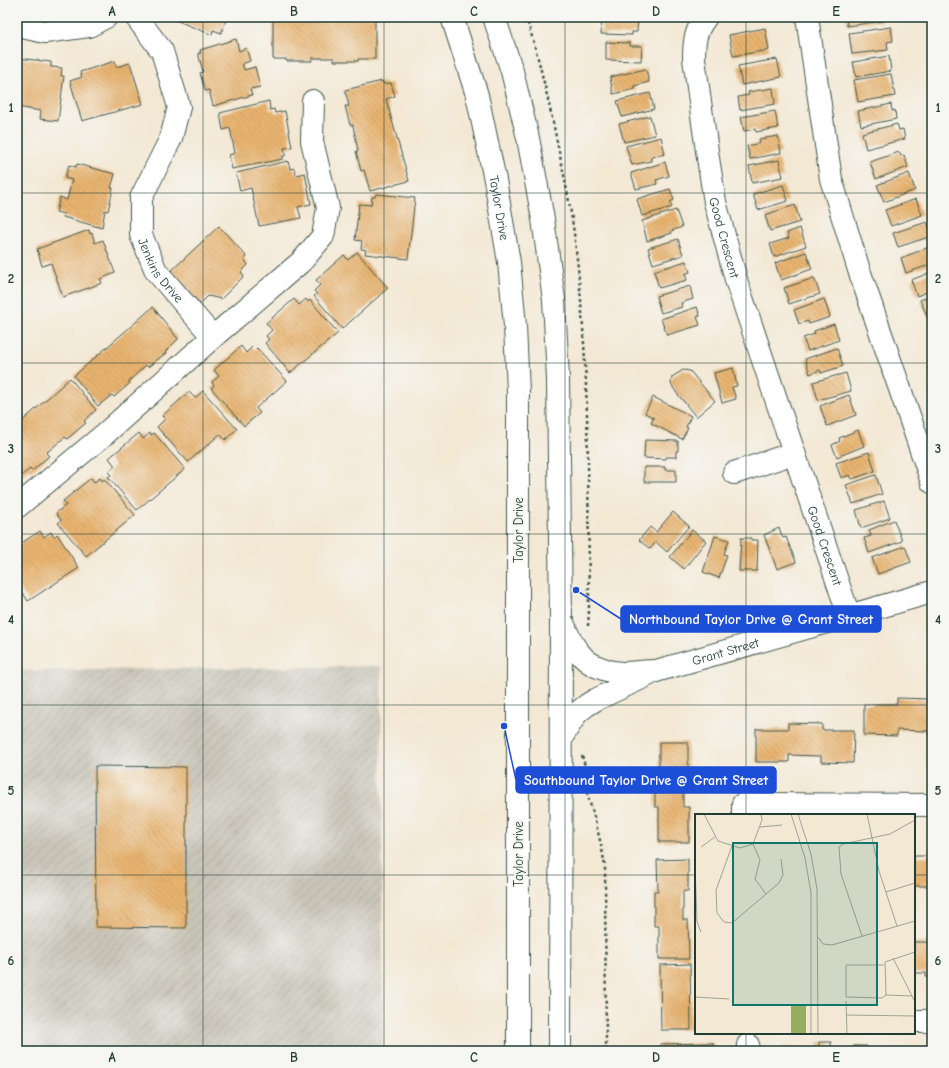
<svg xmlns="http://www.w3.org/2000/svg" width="949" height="1068" viewBox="0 0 949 1068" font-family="'Comic Neue',sans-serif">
  <defs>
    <pattern id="industrial-furrows" width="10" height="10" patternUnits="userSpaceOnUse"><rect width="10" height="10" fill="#c8c4b8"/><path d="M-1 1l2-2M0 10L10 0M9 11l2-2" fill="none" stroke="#aba99f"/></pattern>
    <pattern id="building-back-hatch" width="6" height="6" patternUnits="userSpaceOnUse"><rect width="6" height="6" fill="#e9b470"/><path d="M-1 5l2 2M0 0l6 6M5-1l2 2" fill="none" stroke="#bc945d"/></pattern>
  </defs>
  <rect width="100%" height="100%" fill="#f6f6f2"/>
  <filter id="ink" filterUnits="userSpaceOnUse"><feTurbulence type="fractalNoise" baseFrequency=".025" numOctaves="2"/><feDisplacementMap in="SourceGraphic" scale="8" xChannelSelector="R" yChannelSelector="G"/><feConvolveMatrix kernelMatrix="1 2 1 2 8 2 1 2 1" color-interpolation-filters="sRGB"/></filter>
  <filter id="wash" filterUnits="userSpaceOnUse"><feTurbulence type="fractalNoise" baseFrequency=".012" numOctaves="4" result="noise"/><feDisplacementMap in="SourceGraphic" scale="16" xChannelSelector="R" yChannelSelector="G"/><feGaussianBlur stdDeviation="0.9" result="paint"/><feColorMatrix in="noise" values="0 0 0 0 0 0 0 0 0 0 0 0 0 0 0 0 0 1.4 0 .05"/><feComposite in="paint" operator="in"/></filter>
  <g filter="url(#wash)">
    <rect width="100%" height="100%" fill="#f3e8d4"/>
    <!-- industrial -->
    <path fill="url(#industrial-furrows)" d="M381,666L383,1051H17V671Z"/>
    <g id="blocks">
      <!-- building -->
      <path fill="url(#building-back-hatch)" d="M174,17H224L227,18L221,33L213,30L212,35L173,19Z
        M273,17H375V59H358V61H334V58H312V61H286V59H273Z
        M602,17H638L637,32H632V35L601,34Z
        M846,17H882L883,21L847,26Z
        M891,27L893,41L887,42L888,50L852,54L849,33Z
        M765,28L769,50L733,56L729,35Z
        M236,39L239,51L246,48L250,61L242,64L244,70L255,67L260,87L250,89L252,95L213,106L209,90L205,91L200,73L203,72L198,53H201L200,50Z
        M606,42L630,43V46H642L641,61L606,60Z
        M889,56L891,71L856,77L853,62Z
        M18,58L51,62V67L62,68L61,76H64L58,121L40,119L41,111L17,107V62Z
        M777,59L781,77L742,85L738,66Z
        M115,61L116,67L130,63L143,104L82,121L70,81L82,77L80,72Z
        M646,69L649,82L634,86L635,89L613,94L610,77Z
        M891,74L895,96L858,102L854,80Z
        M382,81L384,84L391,83L395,96L386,99L409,181L370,191L364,170L361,171L356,151H358L353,125H350L345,106H349L345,90Z
        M773,88L775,104L740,110L738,97L749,95L748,92Z
        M650,93L654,109L622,117L617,101Z
        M269,101L270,110L274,109L275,113L285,111L292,147L284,148L286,155L283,156V159L232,169L229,155L235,153L230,128L223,130L220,113Z
        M891,104L892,111L895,110L896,119L861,126L858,111Z
        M775,111L778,128L756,132L755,129L744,131L741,117Z
        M650,116L655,135L624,142L619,124Z
        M897,124L899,130L903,129L905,139L866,149L862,133Z
        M778,136L781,153L750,159L747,146L760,143L759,139Z
        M661,137L665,154L651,157V161L632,165L626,146Z
        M899,152L901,156L904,155L908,167L876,179L870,162Z
        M779,160L783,177L752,183L749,166Z
        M288,161L290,169L294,168L296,175L305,173L311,204L298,207L301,218L259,226L251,188L240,191L236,173Z
        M665,162L669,176L656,180L657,184L636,189L631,173Z
        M77,164L115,174L111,188H113L108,211L105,210L102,228L63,217L64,214L56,212L60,197L67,200L72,180L65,178L69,165L76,167Z
        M909,173L915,190L884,202L877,185Z
        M783,185L788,201L758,210L753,194Z
        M670,189L674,200L670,202L672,207L642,216L637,199Z
        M376,194L415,198L408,259L365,254L366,250L361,249L362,241L355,240L359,204L371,205L372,197H375Z
        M916,199L922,215L891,226L885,210Z
        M795,205L800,222L770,231L765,215Z
        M676,210L682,227L671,231L672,233L647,241L642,221Z
        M927,222L932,236L898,247L893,233Z
        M219,226L246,256L244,259L248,265L241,272L244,276L221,299L208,296L200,304L171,271Z
        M800,228L806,246L774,257L770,244L789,238L787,233Z
        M89,230L90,234L92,233L95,243L103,240L115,273L100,279L102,283L63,297L51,263L42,266L37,249Z
        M678,239L683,255L653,264L648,248Z
        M932,246V264L906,273L901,258Z
        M357,252L388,288L342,329L314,296L317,294L314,291L320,285L316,280L344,255L348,260Z
        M806,252L812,269L781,280L775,263Z
        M686,261L690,272L685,274L687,280L659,288L654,271Z
        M932,272V290L917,296L911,280Z
        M814,278L820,294L789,304L784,288Z
        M690,286L693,299L681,303L682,307L661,313L656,296Z
        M932,295V316L928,318L920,300Z
        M294,299L299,305L306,299L308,302L310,300L338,333L290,373L265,343L269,340L266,336L272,330L266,323Z
        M824,299L830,317L809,324L808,321L799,324L794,310Z
        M153,307L178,339L165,352L166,353L148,367L146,365L129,381L130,383L114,397L112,395L98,406L74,376Z
        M697,307L700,316L697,317L700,325L667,335L661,319Z
        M834,324L839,340L808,351L803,338L815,334L814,331Z
        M241,346L246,353L252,347L255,350L257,348L287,381L256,408L260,413L244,426L211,388L214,386L212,382L219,376L214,370Z
        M837,348L843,366L821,373L820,370L810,374L805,359Z
        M733,368L737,386L732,387L736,399L722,403L714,373Z
        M683,370L690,371L715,401L696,417L676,392L671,384L672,377Z
        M846,373L851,391L818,400L813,382Z
        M70,378L96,410L84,421L86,423L67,439L65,437L46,453L49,456L32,471L30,469L18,478L17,426Z
        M203,391L237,429L225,440L220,434L188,462L157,427L165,419L162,416L189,392L195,398Z
        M849,395L856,415L827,426L820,406Z
        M653,397L691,416L686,427L688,428L682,439L651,423L654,418L645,413Z
        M858,430L864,446L837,457L832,445L840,441L839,438Z
        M139,433L143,439L150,433L151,435L154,433L185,469L137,510L108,477L111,475L108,472L115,466L109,458Z
        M645,440L678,441V451H676V457H666V459L644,458Z
        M869,452L875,471L852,479L850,475L841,478L836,463Z
        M644,467H665V470H676V482H644Z
        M876,475L882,494L853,504L846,485Z
        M91,478L94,482L100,478L102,481L104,479L135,515L86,556L58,523L61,520L56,513L66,505L63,501Z
        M884,501L890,518L861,528L856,510Z
        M673,512L689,526L667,552L656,542L650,549L639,540L650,527L656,532Z
        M894,520L902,541L869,553L864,538L871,536L869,530Z
        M779,528L783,538L786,537L796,562L777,569L764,535Z
        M692,530L706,541L684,569L670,557Z
        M40,531L44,537L51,532L54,537L57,534L79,568L28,601L17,584V546Z
        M715,536L729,540L724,554L727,555L719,578L703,572Z
        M741,538H751V540H758L757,571H739Z
        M905,546L911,562L878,574L872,558Z
        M897,698L929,699V705H932V737L929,736L928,731L897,730V736L864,735V704H897Z
        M788,723L822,724V730H854L853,763L821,762V756L789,755V762H756V729H788Z
        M659,742H688V775H683V807H689V842H659V807H655V774H659Z
        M95,766L186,767V928L96,927Z
        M928,851H932V881H928V886H914V856H928Z
        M688,859V891H683V920H688L689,959H659V926H654V891H658L657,860Z
        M914,942H928V947H932V977H926V973H914Z
        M690,964L691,1030H661L660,965Z
        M819,1042H831V1051H819Z
        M713,1043L714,1051H660V1044Z
        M854,1046H867V1051H854Z
        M926,1046H932V1051H926Z
        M781,1047H798L799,1051H781Z
        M891,1049H905V1051H891Z"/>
    </g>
  </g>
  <g filter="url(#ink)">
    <use href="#blocks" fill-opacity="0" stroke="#3f574c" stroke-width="1"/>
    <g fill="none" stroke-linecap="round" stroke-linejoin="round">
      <defs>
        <g id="minor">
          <path id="s1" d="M136,17L162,51L179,107L171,138L141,198V235L156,271L213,337"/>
          <path id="s2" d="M706,17C695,31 694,42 694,59L708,158L715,202L737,283L849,616"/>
          <path d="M807,17L831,179L859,270L932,482"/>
          <path d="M17,26L45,32L89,26L106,17"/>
          <path d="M734,473L794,453"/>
          <path d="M17,507L106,433L213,337L302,261L323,236L328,208L312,141L313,101"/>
          <path id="s3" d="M656,671L932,592"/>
          <path d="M743,815V804L932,805"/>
          <path d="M914,1021H932"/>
          <path d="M748,1045V1051"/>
        </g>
        <g id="major">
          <path id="s4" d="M452,17L477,95L495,180L509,262L515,326L518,392V1051"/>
          <path d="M494,17L512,71L528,138L543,219L554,300L558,379L561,619L560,1051"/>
          <path d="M563,623C568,635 573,647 582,656C590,666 609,672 622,673C633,673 645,671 656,671"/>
          <path d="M562,737L577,713L587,705L595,700L648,675"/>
        </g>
      </defs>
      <!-- minor casing -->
      <use href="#minor" stroke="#3f574c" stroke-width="24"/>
      <!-- major casing -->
      <use href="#major" stroke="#3f574c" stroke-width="24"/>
      <!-- path -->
      <path stroke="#3f574c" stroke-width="2.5" stroke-dasharray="3 3" stroke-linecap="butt" d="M526,17C541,64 551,112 561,161C567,190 573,220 576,250C590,370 588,491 589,611L588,626
        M582,756L591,784L585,786C593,813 601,839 605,867L606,1051"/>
      <!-- minor -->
      <use href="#minor" stroke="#fff" stroke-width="22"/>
      <!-- major -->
      <use href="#major" stroke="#fff" stroke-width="22"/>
    </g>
  </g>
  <!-- grid -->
  <path fill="none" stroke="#1f3d34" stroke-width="1" stroke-opacity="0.55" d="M203,17V1051M384,17V1051M565,17V1051M746,17V815M17,193H932M17,363H932M17,534H932M17,705H932M17,875H696M914,875H932M746,1033V1051"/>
  <g text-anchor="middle" stroke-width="4" stroke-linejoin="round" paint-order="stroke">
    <!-- street labels -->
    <g font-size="13" fill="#1f3d34" stroke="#f6f6f2">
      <text dy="5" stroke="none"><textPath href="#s4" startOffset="197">Taylor Drive</textPath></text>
      <text dy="5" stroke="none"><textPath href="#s2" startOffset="226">Good Crescent</textPath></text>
      <text dy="5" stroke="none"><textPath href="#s1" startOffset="278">Jenkins Drive</textPath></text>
      <text transform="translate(518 530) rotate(-90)" y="5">Taylor Drive</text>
      <text dy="5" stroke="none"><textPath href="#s2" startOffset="550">Good Crescent</textPath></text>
      <text dy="5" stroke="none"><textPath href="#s3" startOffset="72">Grant Street</textPath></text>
      <text transform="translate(518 854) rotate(-90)" y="5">Taylor Drive</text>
    </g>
  </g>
  <!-- overview -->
  <g transform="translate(695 814)">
    <rect width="220" height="220" fill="#f3e8d4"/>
    <path d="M96,192H111V220H96Z" fill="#96ae60"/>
    <path fill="none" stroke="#9ea494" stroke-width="1" d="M9,0L23,27L45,34L58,30L67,6L66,0M96,0L110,44L116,79V220M103,0L116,40L122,75L123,220M172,0L184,57L202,112M65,13L87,11M58,30L65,46L60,65L71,80M37,32L21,76L22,99L29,108L37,109L84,69L88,61L86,45M6,33L20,23M0,50L2,108L6,118M191,78L220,69M167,122L146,60L144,33L148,30L195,20L220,6M123,123L128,130L137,131M137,131L220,107M198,144L220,188M189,151H151V183L187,184L191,181M191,181L190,148L220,138M191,181L217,182M0,183L34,185M151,187L152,220M151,201L220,202"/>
    <path fill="#0f766e" fill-opacity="0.15" stroke="#0f766e" stroke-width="2" d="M38,29H182V191H38Z"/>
    <rect width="220" height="220" fill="none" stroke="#1f3d34" stroke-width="2"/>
  </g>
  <!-- callouts -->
  <path fill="none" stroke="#1d4ed8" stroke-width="1.5" d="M576 590L621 619M504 726L516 780"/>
  <g fill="#1d4ed8" stroke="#f6f6f2" stroke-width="1.5">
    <circle cx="576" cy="590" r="4"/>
    <circle cx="504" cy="726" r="4"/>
  </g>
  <g fill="#1d4ed8" stroke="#1d4ed8" stroke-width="1.5">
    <rect x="621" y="606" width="260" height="26" rx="4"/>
    <rect x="516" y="767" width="260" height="26" rx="4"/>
  </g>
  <g font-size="14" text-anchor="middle" font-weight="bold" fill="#fff">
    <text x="751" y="624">Northbound Taylor Drive @ Grant Street</text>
    <text x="646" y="785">Southbound Taylor Drive @ Grant Street</text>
  </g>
  <!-- margin -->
  <rect width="949" height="1068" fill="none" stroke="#f6f6f2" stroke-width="44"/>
  <rect x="22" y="22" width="905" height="1024" fill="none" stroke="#1f3d34" stroke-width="1.5"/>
  <g font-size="13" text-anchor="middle" font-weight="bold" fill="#1f3d34">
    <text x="112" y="16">A</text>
    <text x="294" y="16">B</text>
    <text x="474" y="16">C</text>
    <text x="656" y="16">D</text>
    <text x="836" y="16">E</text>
    <text x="11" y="112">1</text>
    <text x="938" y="112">1</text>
    <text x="11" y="283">2</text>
    <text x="938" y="283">2</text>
    <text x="11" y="453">3</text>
    <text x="938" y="453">3</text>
    <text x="11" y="624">4</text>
    <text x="938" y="624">4</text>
    <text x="11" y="795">5</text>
    <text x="938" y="795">5</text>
    <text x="11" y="965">6</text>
    <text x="938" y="965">6</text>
    <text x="112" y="1062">A</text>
    <text x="294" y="1062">B</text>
    <text x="474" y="1062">C</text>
    <text x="656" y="1062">D</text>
    <text x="836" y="1062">E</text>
  </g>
</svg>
